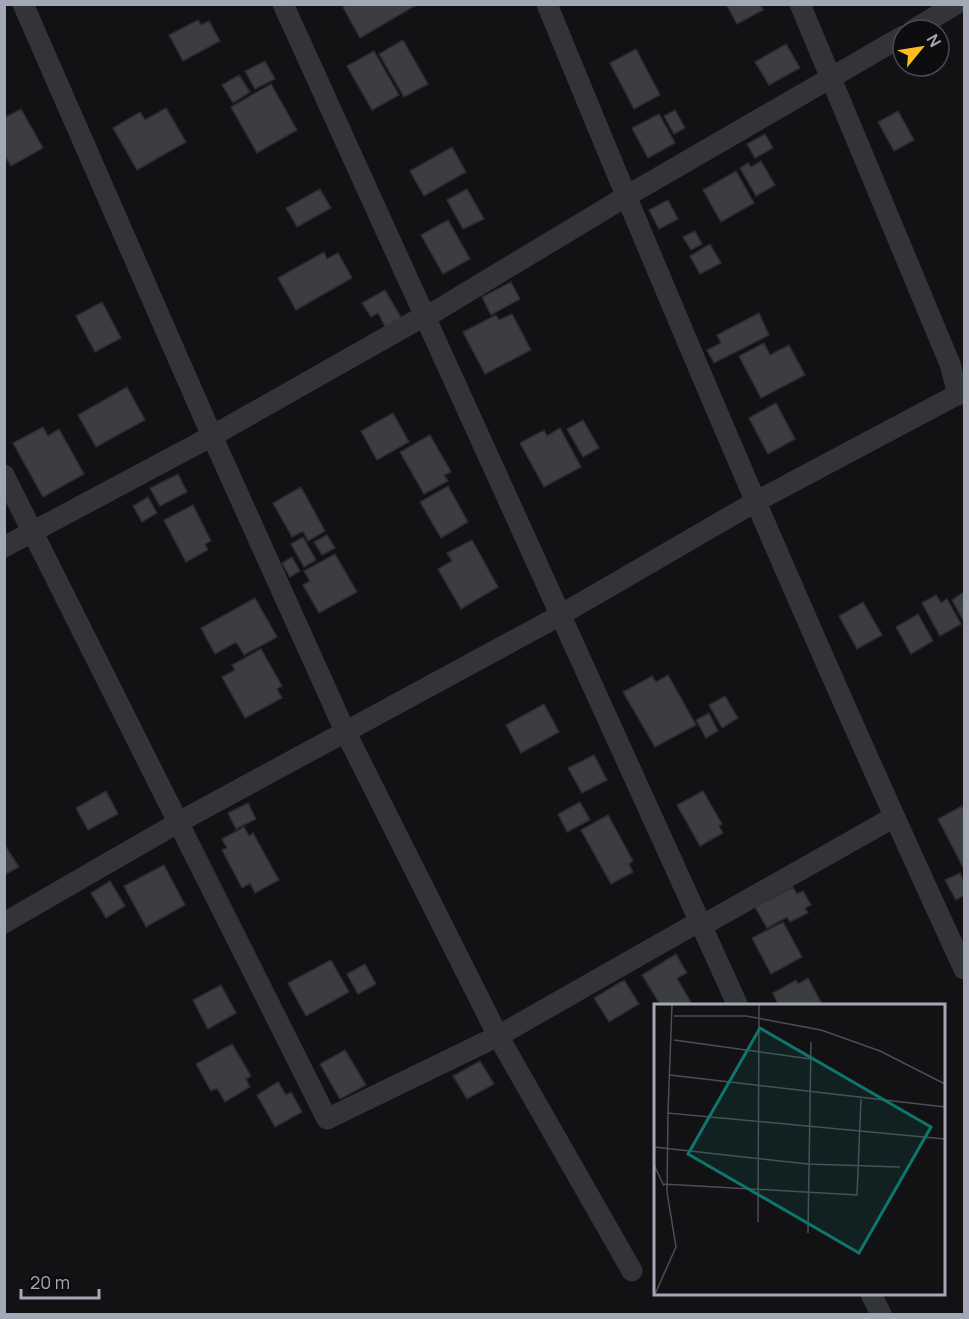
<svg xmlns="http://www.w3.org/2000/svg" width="969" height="1319" viewBox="0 0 969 1319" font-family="Manrope,sans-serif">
  <rect width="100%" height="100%" fill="#121214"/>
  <!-- building -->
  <path fill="#3c3d41" stroke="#2c2c30" stroke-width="1.5" d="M347,4H418L360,38L343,7Z
    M726,4H760L763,10L737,24Z
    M198,20L201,25L209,21L220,41L183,61L169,35Z
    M403,40L428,84L404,97L379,54Z
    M786,44L800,68L769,85L755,62Z
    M636,49L660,95L634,109L610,63Z
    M374,51L399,95L372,110L347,66Z
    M265,61L275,79L255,89L245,71Z
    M239,75L250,92L233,103L222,85Z
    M271,84L297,130L257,153L231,107Z
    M166,108L186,142L137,170L113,128L140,112L145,120Z
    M21,109L43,148L11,166L4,154V118Z
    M675,110L685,128L674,134L664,116Z
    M898,111L914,140L894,151L878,122Z
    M659,114L675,143L648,158L632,128Z
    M765,134L773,148L755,158L747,144Z
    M452,147L466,172L424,196L410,171Z
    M761,161L775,185L756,196L740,168L748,163L751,167Z
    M736,171L754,203L721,222L703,190Z
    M320,189L331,208L297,227L286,208Z
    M467,189L484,219L463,229L447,200Z
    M668,200L678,219L659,229L649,210Z
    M448,220L470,259L443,274L421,235Z
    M695,231L702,244L691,250L683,237Z
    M710,244L721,263L700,274L690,256Z
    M324,252L327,259L338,253L352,278L296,310L278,278Z
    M511,282L520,299L491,315L482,297Z
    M385,290L402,319L386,328L378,313L371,317L362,303Z
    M102,302L121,338L95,352L76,316Z
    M759,313L769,335L714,363L707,350L721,343L717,335Z
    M512,314L531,350L485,374L463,332L496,315L499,320Z
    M764,343L770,355L789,345L805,375L761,398L739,356Z
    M127,387L145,420L96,447L78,415Z
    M776,403L795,439L768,454L749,418Z
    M393,413L409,442L377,460L361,431Z
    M583,420L599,448L583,457L567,429Z
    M43,427L48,436L59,429L84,474L43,497L13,443Z
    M560,428L581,467L544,487L520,443L544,430L547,436Z
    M430,435L451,472L444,475L448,481L424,494L400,452Z
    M178,474L187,492L160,506L150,488Z
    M448,486L468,522L441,538L420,502Z
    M301,487L325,531L308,541L303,531L292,537L273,503Z
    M148,497L157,513L142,522L133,506Z
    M193,505L211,541L205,544L208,550L186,562L164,520Z
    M327,535L335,548L322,555L314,542Z
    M303,537L316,560L304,567L291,544Z
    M472,540L498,587L461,609L438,569L452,561L447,553Z
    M335,554L357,592L319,613L303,585L310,581L304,571Z
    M292,557L300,571L290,577L282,563Z
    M964,592V622L952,600Z
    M936,595L941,603L947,599L961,624L940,636L922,603Z
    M255,598L277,637L244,655L236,642L215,654L201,628Z
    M863,602L882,635L857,649L839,616Z
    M918,614L933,641L911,654L896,627Z
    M261,649L282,686L277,689L282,698L245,718L222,677L235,670L232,665Z
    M668,675L696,725L655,747L623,692L652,676L656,682Z
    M725,696L738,718L722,728L709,705Z
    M544,704L559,732L521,753L506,725Z
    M709,713L718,731L706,738L696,720Z
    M594,755L607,780L582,793L568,768Z
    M106,791L118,814L88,830L76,808Z
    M703,791L722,824L719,826L723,833L700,846L677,805Z
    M580,802L590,820L567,832L558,814Z
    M248,803L256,819L236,829L228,813Z
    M962,806L964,810V869L938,819Z
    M608,815L633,861L629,864L633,872L611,884L581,830Z
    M244,827L249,836L253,833L279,880L255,893L250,883L242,888L222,850L227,848L222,839Z
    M4,844L19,867L4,875Z
    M164,865L185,905L146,927L124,886Z
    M960,873L964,883V895L956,900L945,880Z
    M110,881L125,906L106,918L91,893Z
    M793,887L797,894L803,891L811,905L805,908L808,913L790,922L787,917L767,928L755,907Z
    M783,922L802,957L771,974L752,938Z
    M676,954L687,973L677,978L693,1006H661L642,975Z
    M331,960L349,992L306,1016L288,983Z
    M365,964L376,984L358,994L347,974Z
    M808,978L823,1006H779L773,993L796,980L798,984Z
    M624,980L639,1004L609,1022L594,998Z
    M221,985L236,1013L208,1029L193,1000Z
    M232,1044L251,1076L246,1079L250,1087L225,1102L217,1088L211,1091L196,1064Z
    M345,1050L366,1085L340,1099L320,1064Z
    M480,1061L494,1084L467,1099L453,1076Z
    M278,1082L286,1095L291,1092L302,1112L275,1127L257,1095Z"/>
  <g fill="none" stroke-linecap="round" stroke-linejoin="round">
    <!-- street -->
    <path stroke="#333439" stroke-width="21" d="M23,4L212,436L345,731L498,1036L632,1271
      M283,4L738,1006
      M547,4C680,329 817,651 964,969
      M800,4L950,364L958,395
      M913,30L956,4
      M4,475L327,1119L498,1036L700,921L705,924L894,817
      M4,547L212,436L424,316L426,317L625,197L903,36
      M4,923L179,822L557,617L755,502L964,391
      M871,1294L881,1314"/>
  </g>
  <!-- overview -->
  <g transform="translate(654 1004)">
    <rect width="291" height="291" fill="#121214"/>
    <path fill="none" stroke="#4c4e54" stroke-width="1.5" d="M20,12H92L167,26L226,47L291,80M20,36L157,55M16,71L291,103M14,109L18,1M0,143L154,160L246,163M0,161L10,182M9,180L203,191L207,95M104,218L105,1M154,229L157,38M1,290L22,243L13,188L14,109L291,135"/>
    <path fill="#0f766e" fill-opacity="0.15" stroke="#0f766e" stroke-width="3" d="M106,24L277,123L205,249L34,150Z"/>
    <rect width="291" height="291" fill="none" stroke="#a2a8b5" stroke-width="3"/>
  </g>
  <!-- border -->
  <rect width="969" height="1319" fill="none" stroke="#a2a8b5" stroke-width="12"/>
  <!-- north arrow -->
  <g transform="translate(921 48) rotate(60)"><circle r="28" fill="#0d0d0f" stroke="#494b51" stroke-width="1.5"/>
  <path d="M0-4.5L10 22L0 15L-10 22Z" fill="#febc20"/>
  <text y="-9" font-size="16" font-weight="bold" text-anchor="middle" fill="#a2a8b5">N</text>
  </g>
  <!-- scale -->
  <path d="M21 1289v9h78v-9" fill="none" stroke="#a2a8b5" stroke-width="3"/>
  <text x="30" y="1289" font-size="18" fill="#a2a8b5" stroke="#0d0d0f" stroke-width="4.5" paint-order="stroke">20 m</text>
</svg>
